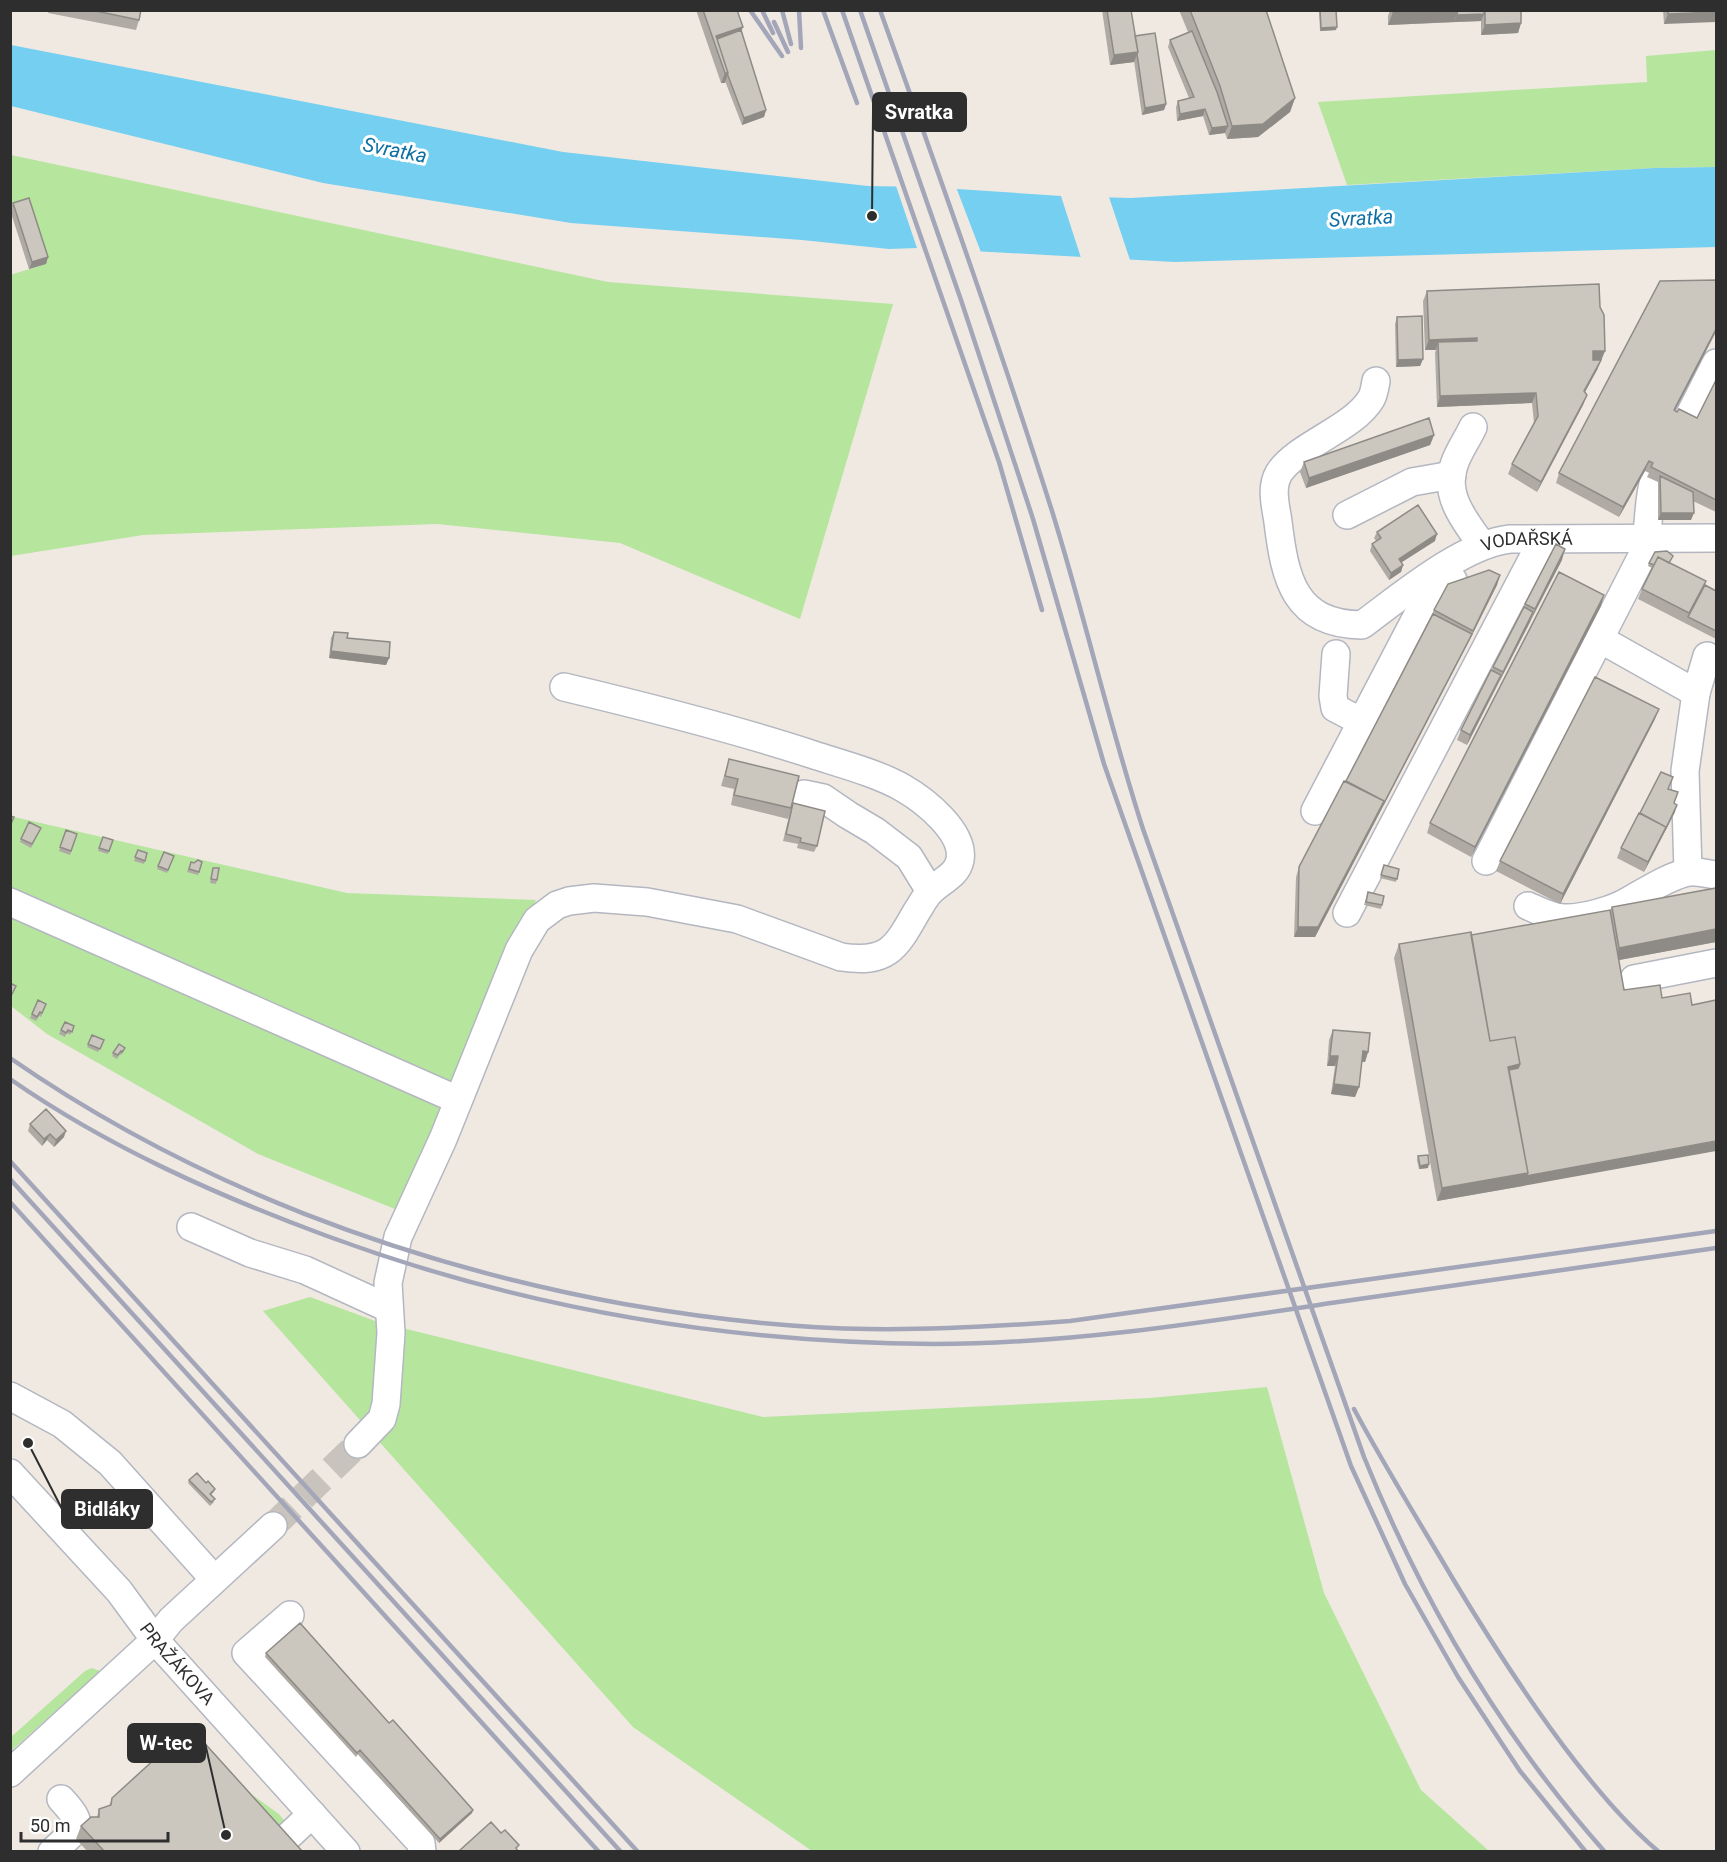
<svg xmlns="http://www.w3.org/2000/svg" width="1727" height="1862" viewBox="0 0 1727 1862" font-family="Roboto,sans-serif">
  <rect width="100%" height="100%" fill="#efe9e1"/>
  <!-- green -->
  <path fill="#b6e59e" d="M1716,50V167L1654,168L1347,185L1318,102L1647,82L1646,56Z
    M11,155L608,282L893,304L800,619L620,543L437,524L143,535L11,556L10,275L46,264L26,205L11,210Z
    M10,816L347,893L536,900L449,1084L400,1211L258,1154L47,1034L11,1006Z
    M310,1297L378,1322L763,1417L1150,1398L1267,1387L1324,1593L1421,1790L1489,1851H812L633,1727L263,1311Z
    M92,1668L100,1671L11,1751V1737L85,1671Z
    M244,1789L279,1814L287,1824L277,1833Z"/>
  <!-- water -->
  <path fill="#75cff0" d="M11,45L563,152L868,186L927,187L1061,196L1131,198L1654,168L1716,167V247L1175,262L917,248L889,249L802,240L571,223L323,183L11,106Z"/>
  <!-- pier -->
  <path fill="#efe9e1" d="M895,183L956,187L982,255L918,251Z
    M1060,193L1108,194L1131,263L1082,261Z"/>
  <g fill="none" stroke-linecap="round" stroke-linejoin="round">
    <!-- minor-tunnel -->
    <path stroke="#c8c4bd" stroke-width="27" stroke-dasharray="27 14" stroke-linecap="butt" d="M273,1526L358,1444"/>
    <defs>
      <g id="minor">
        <path id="s1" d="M1376,381C1375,387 1374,394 1371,399C1353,429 1297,445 1279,473C1270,488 1276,507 1278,522C1285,579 1294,624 1362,625C1400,597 1463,544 1510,539L1716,538"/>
        <path d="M1685,424L1716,363"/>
        <path d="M1473,427C1467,440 1458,452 1454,465C1443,496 1466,522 1482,545"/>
        <path d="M1347,515L1412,482L1452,475"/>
        <path d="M1600,639L1696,693"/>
        <path d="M1336,654L1333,696L1335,708L1362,722"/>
        <path d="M804,794L823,798L848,815L875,831L909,857L930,891"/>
        <path d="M1315,811L1425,601L1436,591L1453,580"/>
        <path d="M1486,861L1643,554C1650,530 1647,505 1654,480"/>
        <path d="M1688,872L1685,771L1696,693L1707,656"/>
        <path d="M10,902L458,1100"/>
        <path d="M1528,906C1539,911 1551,917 1563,918C1582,919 1614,910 1630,900C1646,891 1671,875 1689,872C1697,871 1708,874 1716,875"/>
        <path d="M1347,913L1543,539"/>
        <path d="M1634,979L1716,963"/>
        <path d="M191,1227L250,1253L305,1270L388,1308"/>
        <path d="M10,1396L62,1424L110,1463L214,1579"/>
        <path d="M358,1444L382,1419L386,1404L391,1333L388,1283L398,1237L443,1139L519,950L537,920L557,905L569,901L594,898L647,902L737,919L841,957C888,964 896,948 917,911C921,905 925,897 930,892C940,881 957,876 960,860C965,832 924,800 903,788C879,774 842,764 814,755C732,728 648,707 564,687"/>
        <path id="s2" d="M10,1473L119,1591L155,1640L346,1852"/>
        <path d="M290,1615L246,1653L421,1843L422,1852"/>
        <path d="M10,1773L155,1640L171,1620L273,1526"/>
        <path d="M279,1845L312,1814"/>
        <path d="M52,1852C77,1828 88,1828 61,1799"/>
      </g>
    </defs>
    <!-- minor casing -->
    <use href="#minor" stroke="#b4b7c1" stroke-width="30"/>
    <!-- minor -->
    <use href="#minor" stroke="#fff" stroke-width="27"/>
    <!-- rail -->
    <path stroke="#a3a6b8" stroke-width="4.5" d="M750,10L782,56
      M762,10L773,33
      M782,10L791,44
      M799,10L801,48
      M823,10L857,103
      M842,10L999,462L1042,610
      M860,10L961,300L1033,519L1104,764L1351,1466L1405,1584L1458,1677L1520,1771L1586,1852
      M880,10C940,177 999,343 1052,511C1085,617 1109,724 1143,829L1364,1457C1422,1601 1502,1736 1605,1852
      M774,22L788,52
      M10,1058C193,1185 406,1264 624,1304C704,1318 787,1328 869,1329C936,1330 1003,1326 1070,1321L1716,1231
      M10,1079C108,1147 216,1195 327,1236C522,1308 727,1343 934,1344C1067,1344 1200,1323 1331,1303C1459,1284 1588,1267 1716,1248
      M10,1161L638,1852
      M10,1179L621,1852
      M10,1202L599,1852
      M1354,1409C1385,1467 1420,1523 1453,1579C1491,1642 1530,1703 1575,1761C1601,1794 1627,1825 1659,1852"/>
  </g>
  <!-- wall -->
  <path fill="#afaba4" d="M49,10H141L139,20L136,30L48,13Z
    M696,10H737L743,27L741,30L766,110L764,117L742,125L725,81V83H721Z
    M1102,10H1131L1135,36L1166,104L1164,110L1142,115L1134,61V62L1110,65Z
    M1179,10H1266L1295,98L1290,112L1258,137L1227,139L1225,133L1209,135L1203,116L1177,121L1176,107L1178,101L1189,98L1168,47L1170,40L1188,32Z
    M1319,10H1336V30L1320,31Z
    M1390,10H1521V23L1518,33L1481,35V21L1388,25V16Z
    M1663,10H1716L1664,24Z
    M13,203L48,257L46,264L29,269L10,210Z
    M1427,291L1600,307L1605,351L1597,370L1585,392L1587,395L1583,405L1537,492L1508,474L1512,464L1534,423L1532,403L1437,407L1435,352L1436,350H1425L1423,301Z
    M1397,317L1423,359L1420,366L1396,367L1395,324Z
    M1716,380V512L1693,501L1691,520H1658V482L1647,477L1649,473L1645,471L1619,517L1556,483L1559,473L1675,411L1697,418Z
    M1434,435L1430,445L1306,488L1300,472L1304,462Z
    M1377,532L1435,541L1401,562L1403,565L1401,572L1389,580L1370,551L1372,544L1376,541L1374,538Z
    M1671,559L1669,563L1716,591V639L1638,599L1642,589L1652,568L1648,566L1649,563Z
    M1562,560L1467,745L1457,740L1461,730L1525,604Z
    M1500,575L1497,585L1469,641L1315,937H1294L1296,877L1299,867L1346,781L1434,610Z
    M1601,606L1471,857L1427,833L1430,823Z
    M334,632L389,658L386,665L329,658L331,638Z
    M1655,719L1560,904L1496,871L1500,861Z
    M729,759L792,807L817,846L814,852L797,848L798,844L783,841L790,812L788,819L731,805L734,789L721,786Z
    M1668,789L1674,804L1675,812L1644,872L1617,858L1621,848Z
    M41,828L31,848L20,842L21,839Z
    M66,830L77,834L70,855L59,851Z
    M103,837L113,840L108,854L98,851Z
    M138,850L147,853L144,864L134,861Z
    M164,852L174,856L167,873L157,869Z
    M191,862L194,863L202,862L198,875L187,872Z
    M1384,865L1399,869L1396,882L1380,878Z
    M213,868L217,880L216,884L210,883Z
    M1716,888V942L1619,960L1523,1186L1437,1201L1394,958L1399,944L1471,935L1610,910L1612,907Z
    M1368,892L1382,905L1381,909L1364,905Z
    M38,1000L46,1004L41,1017L39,1016L36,1021L30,1018Z
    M74,1026L70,1035L67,1033L65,1037L59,1034L61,1030Z
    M1333,1030L1368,1052L1365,1062H1362L1359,1087L1355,1097L1331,1094L1335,1066H1327L1329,1040Z
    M92,1035L104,1040L98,1052L87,1047Z
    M119,1044L124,1051L121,1055L120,1054L117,1059L112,1056Z
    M30,1124L64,1137L54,1147L47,1140L42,1146L28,1131Z
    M1418,1156L1428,1168L1419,1169L1417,1160Z
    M189,1480L206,1483L215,1489L214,1492L211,1495L214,1502L210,1506L188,1483Z
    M266,1653L389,1723L473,1810L472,1813L439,1843L358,1754L356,1757L265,1657Z
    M112,1798L302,1851H87L76,1839L81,1826L97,1817L99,1809L109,1806Z"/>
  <!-- shaded-wall -->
  <path fill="#8e8b86" d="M1420,10H1458L1454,22L1388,25L1393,12Z
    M1716,12V22L1664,24L1668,14Z
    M1484,14L1481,21L1454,22L1457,15Z
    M1521,23L1518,33L1481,35L1485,25Z
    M743,27L739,37L717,45L716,36Z
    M1337,27L1336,30L1320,31L1321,28Z
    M1138,52L1134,62L1110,65L1114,55Z
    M725,73H728L725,83H721Z
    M1295,98L1290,112L1258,137L1227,139L1232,126Z
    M1166,104L1164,110L1142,115L1145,108Z
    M1205,109L1203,116L1177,121L1180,114Z
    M766,110L764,117L742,125L744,118Z
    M1228,126L1225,133L1209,135L1212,128Z
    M48,257L46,264L29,269L32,262Z
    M1716,329V332L1670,420L1674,410Z
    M1477,338L1473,348L1438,342L1436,350H1425L1429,340Z
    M1593,351H1605L1597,370L1580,401L1589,361Z
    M1423,359L1420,366L1396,367L1398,360Z
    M1536,393L1532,403L1437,407L1440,396Z
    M1587,395L1583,405L1537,492L1541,482Z
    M1434,435L1430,445L1306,488L1309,478Z
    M1649,461L1645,471L1619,517L1623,507Z
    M1661,513H1694L1691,520H1658Z
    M1437,534L1435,541L1396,566L1399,559Z
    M1565,549L1562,560L1531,619L1535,609Z
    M1403,565L1401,572L1389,580L1391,573Z
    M1500,575L1497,585L1469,641L1315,937H1294L1298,927L1472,634Z
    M1604,595L1601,606L1471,857L1475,847Z
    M1533,612L1530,622L1499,682L1503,672Z
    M331,651L389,658L386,665L329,658Z
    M1501,675L1497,685L1467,745L1470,735Z
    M1659,709L1655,719L1560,904L1563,894Z
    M1677,805L1675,812L1644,872L1648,862Z
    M1716,929V942L1614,961L1619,948Z
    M1363,1051L1368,1052L1365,1062L1360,1061Z
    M1330,1056H1338L1335,1066H1327Z
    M1520,1064L1515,1078L1509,1079L1508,1067Z
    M1334,1084L1359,1087L1355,1097L1331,1094Z
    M66,1131L64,1137L54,1147L56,1140Z
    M50,1134L47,1140L42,1146L44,1139Z
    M1716,1141V1151L1523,1186L1526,1176Z
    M1429,1164L1428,1168L1419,1169L1420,1166Z
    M1528,1173L1523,1186L1437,1201L1442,1188Z
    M473,1810L472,1813L439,1843L440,1839Z"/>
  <!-- building -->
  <path fill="#cbc7bf" stroke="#8e8b86" stroke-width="1.5" d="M91,10H141L139,20Z
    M703,10H737L743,27L716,36L728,73H725Z
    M1107,10H1131L1138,52L1114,55Z
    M1190,10H1266L1295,98L1263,124L1232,126L1220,86Z
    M1320,10H1336L1337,27L1321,28Z
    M1393,10H1420L1393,12Z
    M1458,10H1484V14L1457,15Z
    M1485,10H1521V23L1485,25Z
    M1668,10H1716V12L1668,14Z
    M741,30L766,110L744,118L727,73H728L717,39Z
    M1192,31L1217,92L1228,126L1212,128L1205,109L1180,114L1178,101L1194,97L1170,40Z
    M1155,33L1166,104L1145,108L1137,54L1138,52L1135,36Z
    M29,198L48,257L32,262L13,203Z
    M1716,280V329L1674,410L1677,412L1679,409L1697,418L1716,380V500L1651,467L1653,463L1649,461L1623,507L1559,473L1660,281Z
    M1599,284L1600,307L1604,315L1605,351H1593V360H1601L1584,391L1587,395L1541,482L1512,464L1538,416L1536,393L1440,396L1438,342L1477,341V338L1429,340L1427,291Z
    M1422,316L1423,359L1398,360L1397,317Z
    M1429,418L1434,435L1309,478L1304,462Z
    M1660,476L1693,492L1694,513H1661Z
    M1418,505L1437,534L1399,559L1403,565L1391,573L1372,544L1381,538L1377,532Z
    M1556,544L1565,549L1535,609L1525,604Z
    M1667,551L1673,556L1669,563L1658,557L1654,565L1649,563L1655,552Z
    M1658,557L1706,581L1689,613L1642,589Z
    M1489,570L1500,575L1473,631L1434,610L1448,584Z
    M1559,572L1604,595L1475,847L1430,823Z
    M1705,585L1716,591V631L1688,617Z
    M1524,607L1533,612L1503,672L1493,667Z
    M1433,614L1472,634L1383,805L1384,801L1346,781Z
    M334,632L348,633L347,638L390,642L389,658L331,651Z
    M1491,670L1501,675L1470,735L1461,730Z
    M1595,677L1659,709L1563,894L1500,861Z
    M729,759L799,776L791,808L734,795L738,779L725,776Z
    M1661,772L1673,777L1668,789L1678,792L1674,803L1677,805L1665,830L1666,827L1640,813Z
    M1344,781L1384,801L1318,927H1298L1299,867Z
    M793,803L825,811L817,846L800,842L801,838L786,834Z
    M1639,813L1666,827L1648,862L1621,848Z
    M10,816L14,817L10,826Z
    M29,822L41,828L32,844L21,839Z
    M66,830L77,834L71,851L60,847Z
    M103,837L113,840L109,851L99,848Z
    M138,850L147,853L145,861L135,857Z
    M164,852L174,856L168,870L158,866Z
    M198,860L202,862L199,872L189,869L191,862L194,863Z
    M1384,865L1399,869L1397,879L1381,875Z
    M213,868H219L217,880L211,879Z
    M1716,888V929L1619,948L1612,907Z
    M1368,892L1384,896L1382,905L1366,902Z
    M1610,910L1624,990L1660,985L1662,998L1690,993L1692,1005L1716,1000V1141L1526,1176L1528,1173L1509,1070L1518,1068L1520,1064L1515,1037L1490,1041L1471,935Z
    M1471,932L1490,1041L1515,1037L1520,1064L1508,1067L1528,1173L1442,1188L1399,944Z
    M10,983L16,986L11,996L10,995Z
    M38,1000L46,1004L42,1013L40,1012L37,1017L32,1014Z
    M65,1022L74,1026L72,1032L68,1030L66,1033L61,1030Z
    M1333,1030L1370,1033L1368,1052L1363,1051L1359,1087L1334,1084L1338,1056H1330Z
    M92,1035L104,1040L100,1049L88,1044Z
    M119,1044L125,1048L122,1052L121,1051L118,1055L113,1053Z
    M46,1109L66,1131L56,1140L50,1134L44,1139L30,1124Z
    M1428,1155L1429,1164L1420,1166L1418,1156Z
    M197,1473L206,1483L208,1481L215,1489L210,1494L215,1499L211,1502L189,1480Z
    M300,1623L389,1723L393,1720L473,1810L440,1839L360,1750L357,1753L266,1653Z
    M190,1727L302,1851H104L81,1826L91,1817H99V1809L111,1805L112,1798Z
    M491,1822L501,1833L505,1830L519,1845L516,1848L518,1851H459Z"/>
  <g text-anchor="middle" stroke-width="6" stroke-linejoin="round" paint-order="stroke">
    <!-- street labels -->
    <g font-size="18" fill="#2e2e2e" stroke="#fff">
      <text dy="6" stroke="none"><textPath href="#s1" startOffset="528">VODAŘSKÁ</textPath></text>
      <text dy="6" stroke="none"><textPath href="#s2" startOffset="254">PRAŽÁKOVA</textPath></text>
    </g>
    <!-- water labels -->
    <g font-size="20" font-style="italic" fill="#0d6fa3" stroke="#fff">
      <text transform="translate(395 150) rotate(11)" y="7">Svratka</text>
      <text transform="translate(1361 218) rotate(-3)" y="7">Svratka</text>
    </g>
  </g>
  <!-- callouts -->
  <path fill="none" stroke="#2e2e2e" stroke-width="2" d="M872 216L873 112M28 1443L62 1509M226 1835L205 1743"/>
  <g fill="#2e2e2e" stroke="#fff" stroke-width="2">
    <circle cx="872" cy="216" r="6"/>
    <circle cx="28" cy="1443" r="6"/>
    <circle cx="226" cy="1835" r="6"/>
  </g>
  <g fill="#2e2e2e" stroke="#2e2e2e" stroke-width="2">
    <rect x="873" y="93" width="93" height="38" rx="6"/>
    <rect x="62" y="1490" width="90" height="38" rx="6"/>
    <rect x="128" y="1724" width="77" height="38" rx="6"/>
  </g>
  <g font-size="20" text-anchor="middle" font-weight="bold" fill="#fff">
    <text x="919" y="119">Svratka</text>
    <text x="107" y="1516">Bidláky</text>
    <text x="166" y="1750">W-tec</text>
  </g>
  <!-- border -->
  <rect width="1727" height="1862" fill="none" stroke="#2e2e2e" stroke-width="24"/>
  <!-- scale -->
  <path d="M21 1832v9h147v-9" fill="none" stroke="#2e2e2e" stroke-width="3"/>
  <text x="30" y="1832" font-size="18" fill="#2e2e2e" stroke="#ffffff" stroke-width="4.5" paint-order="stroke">50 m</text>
</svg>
